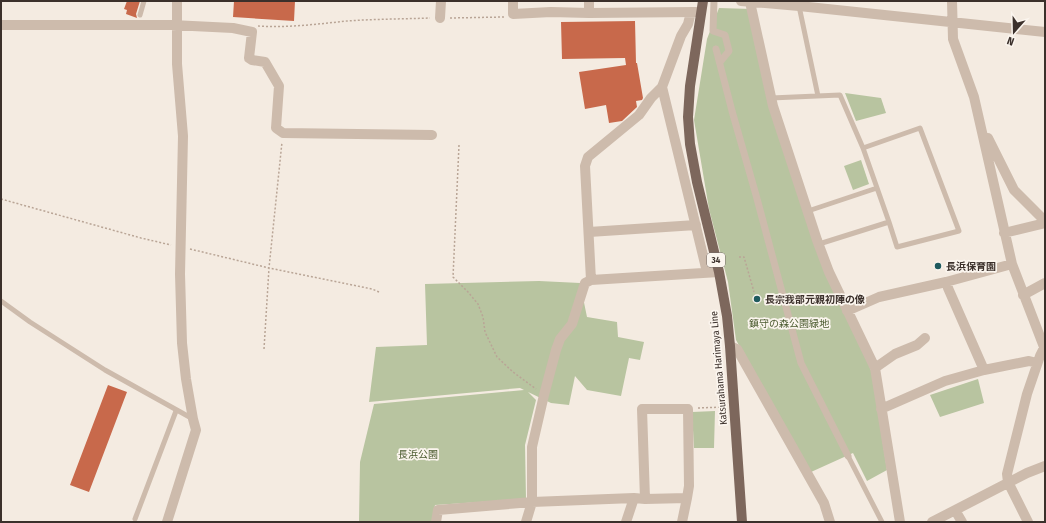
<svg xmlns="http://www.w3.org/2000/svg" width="1046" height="523" viewBox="0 0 1046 523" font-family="'Fira Sans Condensed','Noto Sans JP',sans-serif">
  <rect width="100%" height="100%" fill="#f4ebe1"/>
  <!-- green -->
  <path fill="#b8c4a0" d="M719,8L751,9L768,99L872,373L887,470L867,481L853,453L811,472L736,340L728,282L709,209L694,120L707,39Z
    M845,93L881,98L886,113L856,121Z
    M861,160L869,184L853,190L844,166Z
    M539,281L580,283L587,317L617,322L618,337L644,342L640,360L629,358L621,396L587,390L575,376L569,405L551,403L528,392L536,400L525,445L526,499L435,505L432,522H359L360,462L374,404L524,390L520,388L369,402L376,347L427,345L425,284Z
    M978,379L984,403L940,417L930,395Z
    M715,411L714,448H694L692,412Z"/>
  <!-- building -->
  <path fill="#c8694b" d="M127,1H140L136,14L137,18L126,14L127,10L124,9Z
    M234,1H295L294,21L233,17Z
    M635,21L636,63H637L643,98L642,100L636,101L637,107L622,121L609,123L606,105L585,109L579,72L626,65L625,58L562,59L561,22Z
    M108,385L127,392L89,492L70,485Z"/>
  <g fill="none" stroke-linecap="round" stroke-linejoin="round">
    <!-- path -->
    <path stroke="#b9a596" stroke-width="1.5" stroke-dasharray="2 2" stroke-linecap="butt" d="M450,18L504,17
      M258,26C288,28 318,24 347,21C375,19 403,19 430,18
      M459,145L453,277L468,292L478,304L483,317L485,332L497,357L513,372L536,389
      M1,199L141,238L171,245
      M190,249L269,268L372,289L379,292
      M739,257H744L754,292
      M264,349L269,268L282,142
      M698,408L724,407"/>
    <!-- service -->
    <path stroke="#cdbbac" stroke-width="5" d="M799,6L818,96
      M140,15L144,1
      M771,98L840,95L863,148
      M808,211L877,188
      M819,244L889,222L897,247L959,231L920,128L863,148L889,222
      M1,301L30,322L105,370L193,419
      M848,456L882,522
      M135,519L176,411"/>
    <!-- pedestrian -->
    <path stroke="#cdbbac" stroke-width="7" d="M714,1L713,31L725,35L729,51L720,62
      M716,49L732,111L756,195L801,363L848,456"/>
    <!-- minor -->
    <path stroke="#cdbbac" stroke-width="10" d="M513,1V14L551,12L589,13L696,12
      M741,1L799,6L1045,32
      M952,1L953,39L974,97L1012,264L1044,347
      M750,2L773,106L817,240L829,272L875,368L900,522
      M589,13V1
      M440,18L441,1
      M1,25H172L233,28L252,32L249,58L252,60L265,62L279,86L276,128L283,133L432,135
      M662,87L707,272
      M988,138L1014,190L1045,221
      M589,232L696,225
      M1004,233L1045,223
      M591,280L585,166L588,157L639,115L651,98L662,87L681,36L688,24L691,12
      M1023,295L1045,283
      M847,311L879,297L946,282
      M730,346L737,349L824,503L830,522
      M875,368L895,354L917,345L925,338
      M984,370L948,288L946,282L1012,264
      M881,409L945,381L984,370L1029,361L1037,363
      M955,510L962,522
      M167,522L196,430L193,419L186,379L182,343L180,274L183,136L177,64V1
      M436,522L438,510L532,502L634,498L645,499L687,498L689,486L688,409H642L645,499
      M526,522L532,502V447L544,395L556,350L560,339L572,324L585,283L591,280L719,272
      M626,522L634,498
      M682,522L687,498
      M932,522L1027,473L1045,466
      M1028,522L1008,482L1007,474L1027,394L1040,356L1045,346"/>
    <!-- primary -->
    <path stroke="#7d675c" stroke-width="10" d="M703,1L690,86L688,117L690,144L697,182L719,272L727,316L730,346L742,522"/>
  </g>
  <!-- markers -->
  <g fill="#1f5a5e" stroke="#fbf5ee" stroke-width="1.5">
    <circle cx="938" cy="266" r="4"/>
    <circle cx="757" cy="299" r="4"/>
  </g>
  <g text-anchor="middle" stroke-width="3.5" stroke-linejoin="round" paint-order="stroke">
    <!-- shield labels -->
    <rect fill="#fbf5ee" stroke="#756b66" stroke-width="1" x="707" y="253" width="18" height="14" rx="3"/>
    <g font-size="9" font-weight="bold" fill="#3b302b">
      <text x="716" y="263">34</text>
    </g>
    <!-- poi labels -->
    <g font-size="10" font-weight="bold" fill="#3b302b" stroke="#fbf5ee" text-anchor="start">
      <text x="946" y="270">長浜保育園</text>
      <text x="765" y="303">長宗我部元親初陣の像</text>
    </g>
    <!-- park labels -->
    <g font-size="10" fill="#4a5a2e" stroke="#fbf5ee">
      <text x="789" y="327">鎮守の森公園緑地</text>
      <text x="418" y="458">長浜公園</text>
    </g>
    <!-- street labels -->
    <g font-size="10" fill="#3b302b" stroke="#fbf5ee">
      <text transform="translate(718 368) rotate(-95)" y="4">Katsurahama Harimaya Line</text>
    </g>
  </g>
  <!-- border -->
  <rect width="1046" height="523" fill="none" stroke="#3b302b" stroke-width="4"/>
  <!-- north arrow -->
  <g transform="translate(1014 32) rotate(200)" stroke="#fbf5ee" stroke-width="3" paint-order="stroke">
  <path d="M0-3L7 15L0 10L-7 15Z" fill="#3b302b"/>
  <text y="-6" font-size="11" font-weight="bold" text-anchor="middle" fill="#3b302b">N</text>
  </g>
</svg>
